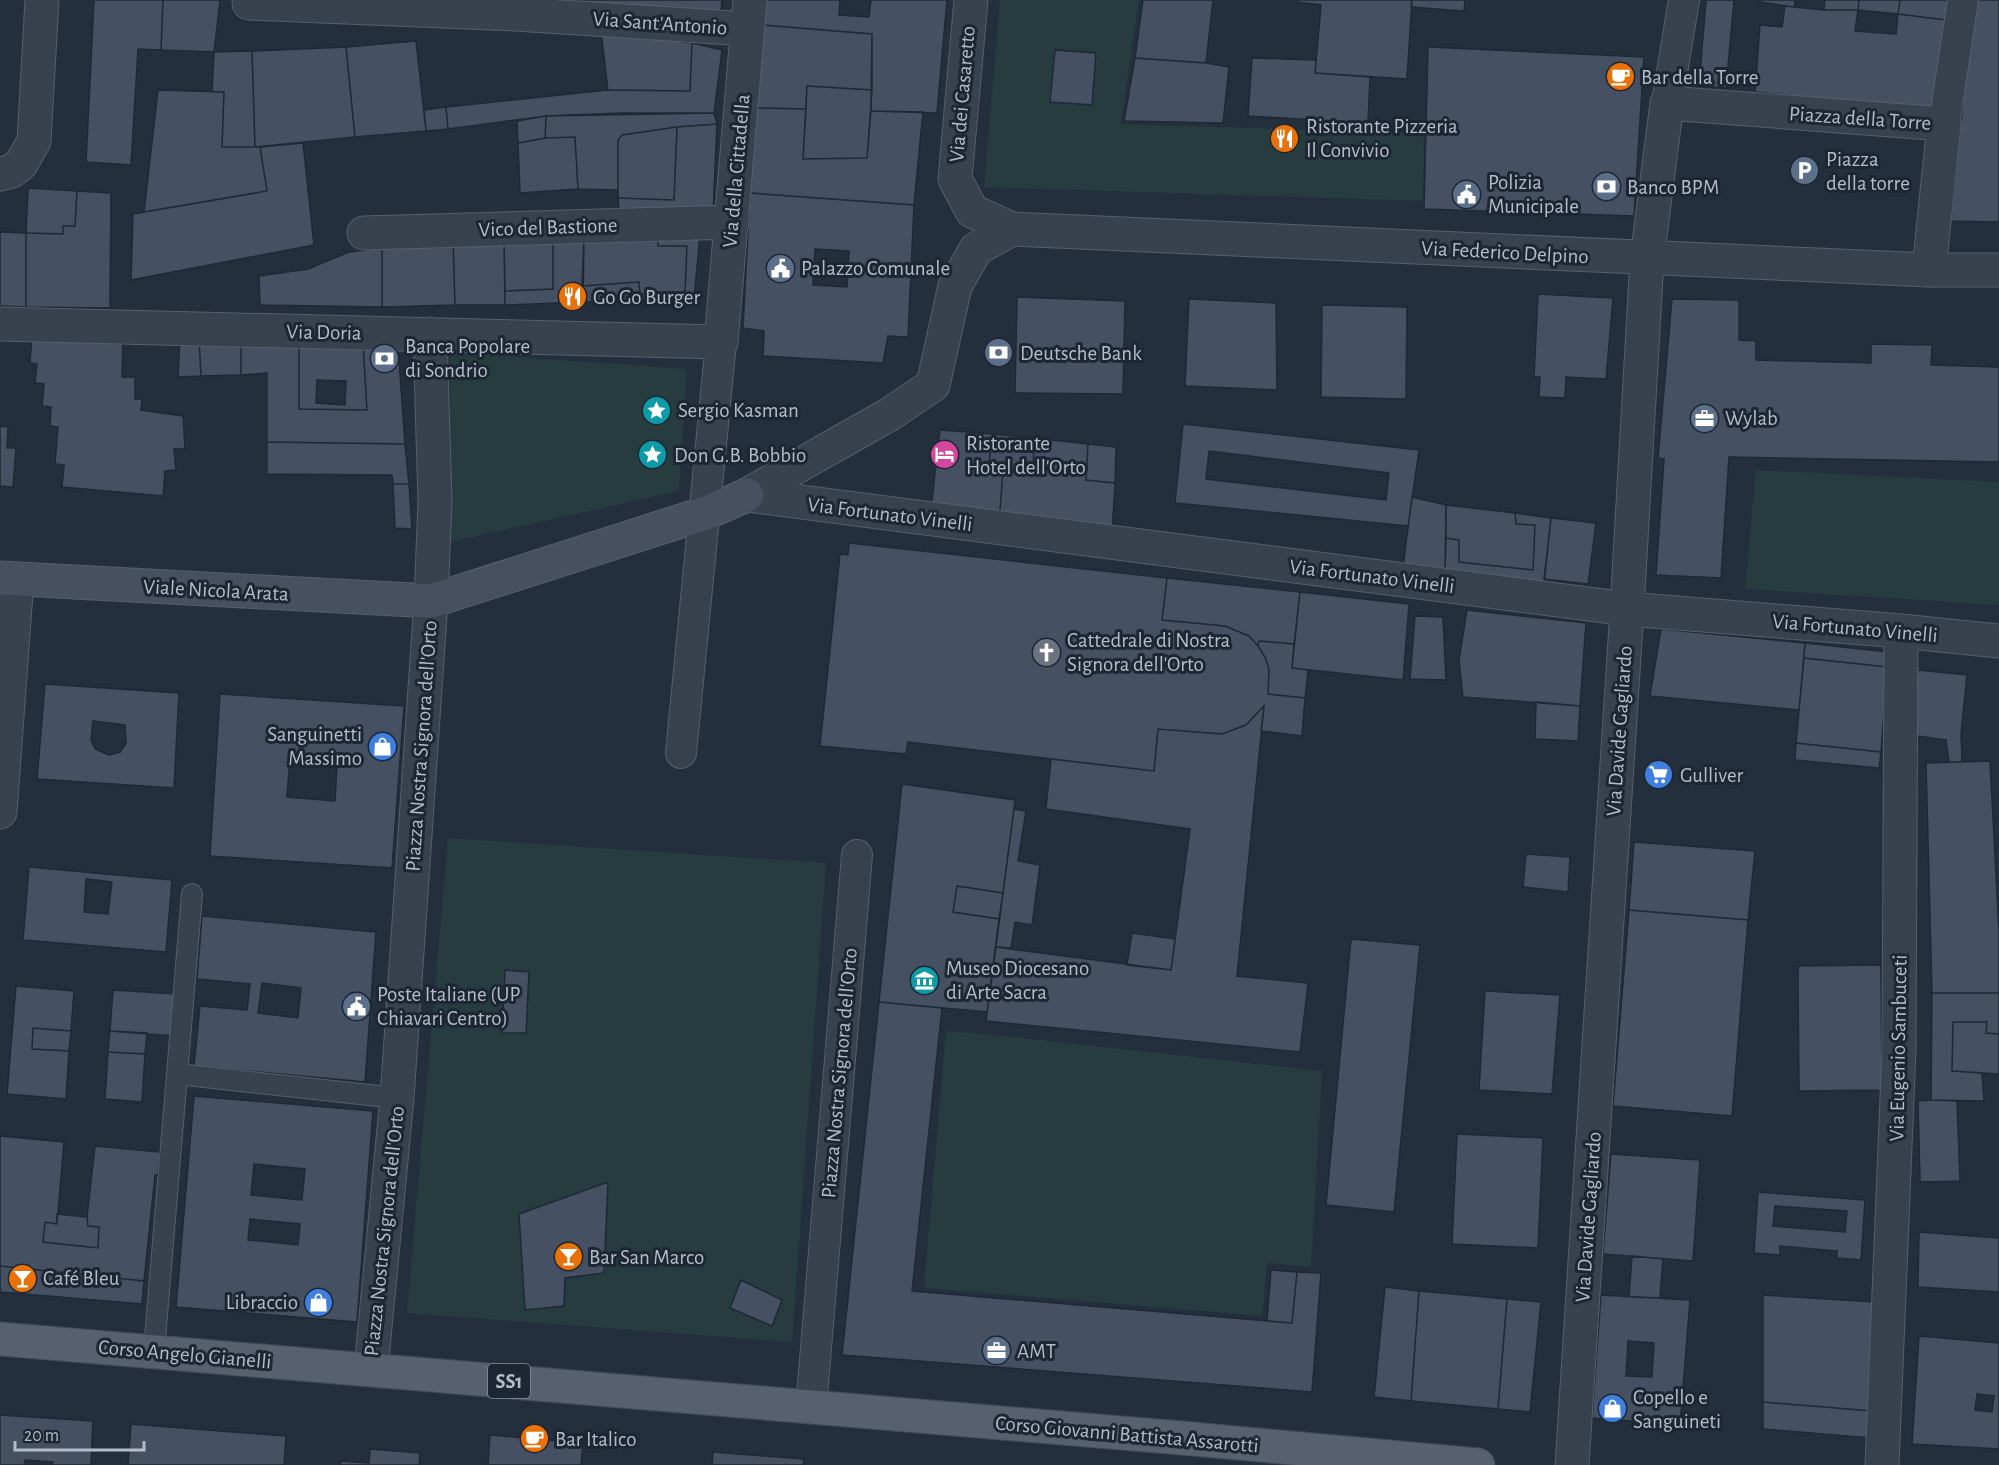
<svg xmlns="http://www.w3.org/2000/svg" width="1999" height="1465" viewBox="0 0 1999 1465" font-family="'Alegreya Sans',sans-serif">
  <rect width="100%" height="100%" fill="#242f3e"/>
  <!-- green -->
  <path fill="#263c3f" d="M1000,0H1139L1121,124L1424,133L1423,201L984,187Z
    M450,352L687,369L679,491L450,542Z
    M1756,470L1999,482V605L1745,589Z
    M448,838L826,863L792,1342L407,1313Z
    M946,1031L984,1034L1322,1071L1311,1267L1267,1263L1262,1316L924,1288Z"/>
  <!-- building -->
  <path fill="#455162" stroke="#1f2835" stroke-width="1.5" fill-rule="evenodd" d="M94,0H163L161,50L138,49L131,165L86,162Z
    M163,0H220L214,52L161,50Z
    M525,0H722L720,21Z
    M762,0H840L839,15L869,17L871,0H947L937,113L871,111L872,34L761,25Z
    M1143,0H1213L1206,63L1135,58Z
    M1297,0H1412L1407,79L1315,73L1321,5L1297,2Z
    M1412,0H1465L1464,11L1411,7Z
    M1706,0H1734L1726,88L1699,86Z
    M1760,0H1795L1794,7L1760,2Z
    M1825,0H1859L1858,10H1824Z
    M1859,0H1900L1898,14L1858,10Z
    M1900,0H1948L1946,20L1898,14Z
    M1973,0H1999V222L1951,221Z
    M1785,6L1824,10H1858L1855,31L1896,34L1898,14L1946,20L1936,110L1755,92L1760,25L1782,27Z
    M761,25L872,34V90L807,86L806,109L756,108Z
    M601,31L692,43L690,91L608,90Z
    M416,41L426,131L355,137L346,47Z
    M692,43L722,50L714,113L546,116L448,129L446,107L608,90L690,91Z
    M346,47L355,137L255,147L252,51Z
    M1428,47L1644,57L1634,216L1424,209Z
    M1055,50L1096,53L1092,105L1050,102Z
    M252,51L255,147H222L224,92H212L214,52Z
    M1135,58L1206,63L1229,67L1223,123L1124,121Z
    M1252,58L1316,60L1315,73L1370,77L1368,123L1248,116Z
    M807,86L872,90L867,158L803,159Z
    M158,90L224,92L222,147H260L267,191L144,212Z
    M446,107L448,129L426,131L424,110Z
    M756,108L806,109L803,159L867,158L871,111L923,112L914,205L750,193Z
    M622,113H714L717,124L677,127L622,135L618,140V190L578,189L575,137L545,138L546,116Z
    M546,116L545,138L518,143L517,121Z
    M717,124L713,214L619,209L618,198L674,200L677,127Z
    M677,127L674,200L618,198V140L622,135Z
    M575,137L578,189L520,193L518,143L545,138Z
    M303,143L314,245L131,280L133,214L267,191L260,147Z
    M28,188L77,191L75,226H63V234L26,233Z
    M77,191L111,193L110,308L26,307V233L63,234V226H75Z
    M750,193L914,205L908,337L888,336L883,363L763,356L764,331L743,328ZM815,249L849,251L847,287L813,285Z
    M0,232L26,233V307L0,306Z
    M657,235H700L694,299L583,302L582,286L639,282L640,294L685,292L687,246H658Z
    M657,235L658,246H687L685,292L640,294L639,282L582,286L584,236Z
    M584,236L583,302L505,305V291L553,289V237Z
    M553,237V289L505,291L504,238Z
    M504,238L505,305H455L453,240Z
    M453,240L455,305L382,307V248Z
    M382,248V307L260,305L259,276L308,269L349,252Z
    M1538,294L1613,298L1606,379L1566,377L1565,398L1539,397L1540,377H1534Z
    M1017,297L1125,301L1123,394L1015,393Z
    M1189,299L1276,303L1277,390L1185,386Z
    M1672,299L1739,300V340L1756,341V360L1871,363V344L1932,345L1931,365L1999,367V462L1729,457L1721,578L1656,575L1664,459L1658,458Z
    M1322,305L1407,307L1406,399L1321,397Z
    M32,336L123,339L122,377H135V399H142L141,410L183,416L185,449H174L176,470L165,471L163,496L62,487L64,465L55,464L58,427L50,426L51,407L42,406L44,384L35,383L37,364L30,363Z
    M180,338L199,339L201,376L178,377Z
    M199,339L241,340V375L201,376Z
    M241,340L299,342V409L367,410L363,344L398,345L405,444L267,442V373L241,375Z
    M299,342L363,344L367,410L299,409ZM317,380L346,381L345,405L316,403Z
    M1183,424L1419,450L1408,526L1175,503Z
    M0,426L8,427L7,448H16L13,487L0,486Z
    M940,430L993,434L988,469L1003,471L999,523L930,517Z
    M993,434L1034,438L1033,474L988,469Z
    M1034,438L1088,444L1086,480L1115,483L1112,534L999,523L1003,471L1033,474Z
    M267,442L405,444L409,484H393L392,475L267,474Z
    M1088,444L1116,447L1115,483L1086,480Z
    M1209,451L1389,473L1386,500L1206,479Z
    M393,484H409L412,529L395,528Z
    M1412,497L1446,505L1445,572L1403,567Z
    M1446,505L1515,513L1516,524L1535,525L1533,570L1459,562V540L1446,538Z
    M1515,513L1551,518L1544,584L1445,572L1446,538L1459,540V562L1533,570L1535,525L1516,524Z
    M1551,518L1596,523L1588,584L1544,579Z
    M849,543L1167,578L1162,620L1225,626L1249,636L1258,646L1265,657L1269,669L1268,694L1305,698L1302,736L1261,731L1264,706L1246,725L1222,734L1158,729L1154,771L908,742L906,754L820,746L840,554L848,555Z
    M1167,578L1300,592L1294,644L1259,641L1258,646L1249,636L1225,626L1162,620Z
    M1300,592L1409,604L1403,680L1292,668Z
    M1467,610L1586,623L1580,706L1463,697L1459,660Z
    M1415,616L1443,617L1446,680L1410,679Z
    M1661,629L1805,643L1799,710L1650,696Z
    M1259,641L1294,644L1292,668L1308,670L1305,698L1268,694L1269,669L1265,657L1258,646Z
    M1805,643L1888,652L1887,667L1804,658Z
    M1804,658L1887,667L1881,752L1796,743Z
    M1918,670L1967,675L1961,734L1962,762H1949L1946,740L1910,735Z
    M45,684L179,693L174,788L37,779Z
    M220,694L404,706L392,868L210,856ZM290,759L337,763L335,801L287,797Z
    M1536,702L1580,706L1578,741L1535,739Z
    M1264,706L1237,976L1308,983L1300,1052L986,1021L996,947L1171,970L1190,829L1046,809L1051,759L1154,771L1158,729L1222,734L1246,725Z
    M93,721L125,725L126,743L120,752L109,755L95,749L91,740Z
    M1796,743L1881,752L1879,768L1795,760Z
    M1990,761L1999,931V993H1932L1926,763Z
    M902,784L1015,800L1003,893L957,886L953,912L999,919L987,1012L879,1002Z
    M1014,809L1026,811L1018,861L1040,865L1032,925L1015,922L1011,948L996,947Z
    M1634,842L1755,851L1748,920L1629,910Z
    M1526,854L1570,857L1568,892L1523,887Z
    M29,867L172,880L166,952L23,940Z
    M86,879L112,882L108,914L84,912Z
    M957,886L1003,893L999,919L953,912Z
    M1629,910L1748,920L1732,1116L1613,1106Z
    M202,916L376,932L365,1082L194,1066L200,1006L247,1010L250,984L197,979ZM262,983L301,988L298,1018L258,1013Z
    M1132,933L1175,939L1171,970L1127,965Z
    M1351,939L1420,945L1394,1212L1326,1205Z
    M1881,965L1882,1090L1799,1091L1798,966Z
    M505,970L529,972L526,1033H502Z
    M16,986L74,991L71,1031L33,1028L32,1049L69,1051L66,1099L7,1094Z
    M113,990L177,994L174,1036L110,1031Z
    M1485,991L1560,995L1552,1094L1479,1090Z
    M1932,993H1999V1034L1986,1033L1987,1022H1953L1952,1071L1982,1073L1984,1101L1931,1100Z
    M879,1002L942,1008L912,1291L1292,1323L1297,1272L1321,1273L1312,1392L842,1355Z
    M1953,1022H1987L1986,1033L1999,1034V1074L1952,1071Z
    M33,1028L71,1031L69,1051L32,1049Z
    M110,1031L147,1033L145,1054L108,1052Z
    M108,1052L145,1054L142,1102L105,1099Z
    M194,1096L373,1111L357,1322L176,1307ZM254,1164L305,1169L302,1200L251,1195ZM250,1219L300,1224L298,1245L248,1240Z
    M1931,1100L1957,1101L1960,1181L1920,1182L1918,1101Z
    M1457,1134L1543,1138L1538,1248L1452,1244Z
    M0,1136L64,1142L57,1224L45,1222L43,1242L98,1248L99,1227L88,1226L87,1217L95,1146L160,1152L158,1175H155L144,1281L0,1266Z
    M1611,1154L1700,1160L1693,1261L1603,1254Z
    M608,1182L604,1273L565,1278L564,1306L525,1310L519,1214Z
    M1758,1192L1865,1200L1861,1260L1837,1258V1251L1780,1246V1255L1754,1253Z
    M1775,1206L1847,1211L1845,1232L1773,1226Z
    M57,1214L87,1217L88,1226L99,1227L98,1248L43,1242L45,1222L57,1224Z
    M1919,1232L1999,1238V1292L1918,1287Z
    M1632,1256L1663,1259L1660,1298L1629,1297Z
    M0,1266L144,1281L142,1304L0,1292Z
    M1271,1270L1297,1272L1292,1323L1267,1321Z
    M741,1280L782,1300L772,1326L730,1308Z
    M1385,1287L1419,1291L1411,1401L1374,1397Z
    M1419,1291L1507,1299L1498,1409L1411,1401Z
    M1601,1295L1690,1300L1680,1425L1592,1418Z
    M1763,1295L1875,1302L1872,1411L1763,1402Z
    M1507,1299L1541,1302L1530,1412L1498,1409Z
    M1919,1336L1999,1343V1449L1912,1444Z
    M1628,1341L1654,1343L1652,1377L1626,1376Z
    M1977,1394L1994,1396L1992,1412L1975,1410Z
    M1763,1402L1872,1411L1871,1438L1763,1429Z
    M0,1415L93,1421L91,1465H0Z
    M131,1424L286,1436L284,1465H128Z
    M490,1435L583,1443L581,1465H488Z
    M370,1449L420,1453L419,1465H340L341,1461L369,1463Z
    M713,1452L804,1459L803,1465H712Z
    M25,1460L53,1462L52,1465H24Z"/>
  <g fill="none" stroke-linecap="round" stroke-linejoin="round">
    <defs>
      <path id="service" d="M177,1074L397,1098
        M154,1351L192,894"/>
      <path id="pedestrian" d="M1667,103L1684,0
        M1944,124L1963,0
        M681,753L721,342
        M811,1408L857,855"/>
      <path id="minor" d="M250,0L249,3L516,14L748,29
        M971,0L955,179L972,211L1012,229
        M0,174L12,171L21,164L34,141L42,0
        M364,233L732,222
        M0,324L721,342L750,0
        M430,334L435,502L431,601
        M747,495L1627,609L1901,631L1999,641
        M0,812L17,579
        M1572,1465L1627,609L1647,259L1667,103L1944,124L1929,270
        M1882,1465L1899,1049L1901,631"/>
      <path id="tertiary" d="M747,495L890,414L933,385L955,286L976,249L1012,229L1929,270H1999
        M371,1369L397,1098L431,601"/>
      <path id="secondary" d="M0,578L431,601L706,513L747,495"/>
      <path id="primary" d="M0,1339L1193,1439L1478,1465"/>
    </defs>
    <!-- service casing -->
    <use href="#service" stroke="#565f6c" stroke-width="22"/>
    <!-- pedestrian casing -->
    <use href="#pedestrian" stroke="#565f6c" stroke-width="32"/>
    <!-- minor casing -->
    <use href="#minor" stroke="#565f6c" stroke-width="35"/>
    <!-- tertiary casing -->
    <use href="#tertiary" stroke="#565f6c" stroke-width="35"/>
    <!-- secondary casing -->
    <use href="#secondary" stroke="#565f6c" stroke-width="35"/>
    <!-- primary casing -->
    <use href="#primary" stroke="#414a57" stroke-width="35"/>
    <!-- service -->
    <use href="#service" stroke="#38414e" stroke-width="20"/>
    <!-- pedestrian -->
    <use href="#pedestrian" stroke="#38414e" stroke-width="30"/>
    <!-- minor -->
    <use href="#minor" stroke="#38414e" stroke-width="33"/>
    <!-- tertiary -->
    <use href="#tertiary" stroke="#38414e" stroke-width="33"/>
    <!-- secondary -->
    <use href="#secondary" stroke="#465061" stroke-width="33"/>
    <!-- primary -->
    <use href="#primary" stroke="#56606e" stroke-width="33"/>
  </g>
  <!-- icons -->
  <defs>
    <symbol id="cafe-disc" viewBox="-11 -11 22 22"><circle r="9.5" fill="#e8710a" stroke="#1d2633"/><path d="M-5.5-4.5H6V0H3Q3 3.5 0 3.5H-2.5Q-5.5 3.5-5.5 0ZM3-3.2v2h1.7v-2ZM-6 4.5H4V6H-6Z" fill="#fff"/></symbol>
    <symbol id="restaurant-disc" viewBox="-11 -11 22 22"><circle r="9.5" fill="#e8710a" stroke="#1d2633"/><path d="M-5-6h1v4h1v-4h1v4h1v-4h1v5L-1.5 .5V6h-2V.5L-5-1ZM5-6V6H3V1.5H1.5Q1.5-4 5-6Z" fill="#fff"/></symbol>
    <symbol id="parking-disc" viewBox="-11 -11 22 22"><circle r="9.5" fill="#5c6f8a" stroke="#1d2633"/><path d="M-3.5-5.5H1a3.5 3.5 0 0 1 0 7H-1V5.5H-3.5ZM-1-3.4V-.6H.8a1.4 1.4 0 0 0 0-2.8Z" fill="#fff"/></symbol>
    <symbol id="bank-disc" viewBox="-11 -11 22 22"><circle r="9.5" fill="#5c6f8a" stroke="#1d2633"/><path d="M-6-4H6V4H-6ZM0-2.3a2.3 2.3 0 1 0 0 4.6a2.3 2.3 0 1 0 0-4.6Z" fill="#fff"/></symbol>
    <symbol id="civic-disc" viewBox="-11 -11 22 22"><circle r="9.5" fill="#5c6f8a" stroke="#1d2633"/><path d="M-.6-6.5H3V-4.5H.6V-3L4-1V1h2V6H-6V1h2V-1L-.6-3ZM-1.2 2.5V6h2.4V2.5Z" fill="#fff"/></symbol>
    <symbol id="sight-disc" viewBox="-11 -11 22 22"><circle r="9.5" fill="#0f9aa8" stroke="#1d2633"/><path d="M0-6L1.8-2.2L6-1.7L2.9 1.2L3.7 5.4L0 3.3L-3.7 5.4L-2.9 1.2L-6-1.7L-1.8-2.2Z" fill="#fff"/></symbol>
    <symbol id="office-disc" viewBox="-11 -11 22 22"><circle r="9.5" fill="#5c6f8a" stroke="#1d2633"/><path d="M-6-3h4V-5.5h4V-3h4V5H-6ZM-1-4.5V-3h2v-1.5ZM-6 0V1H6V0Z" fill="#fff"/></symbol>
    <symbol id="hotel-disc" viewBox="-11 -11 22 22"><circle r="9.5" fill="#d1479c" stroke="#1d2633"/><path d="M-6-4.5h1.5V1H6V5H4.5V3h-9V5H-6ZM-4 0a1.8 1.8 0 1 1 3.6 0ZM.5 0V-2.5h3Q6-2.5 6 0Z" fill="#fff"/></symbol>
    <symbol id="church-disc" viewBox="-11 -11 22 22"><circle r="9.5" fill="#6b7280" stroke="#1d2633"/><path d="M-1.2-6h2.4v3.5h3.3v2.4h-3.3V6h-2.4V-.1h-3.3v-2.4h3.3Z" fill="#fff"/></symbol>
    <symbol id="shop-disc" viewBox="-11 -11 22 22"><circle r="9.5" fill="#3f7fe0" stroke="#1d2633"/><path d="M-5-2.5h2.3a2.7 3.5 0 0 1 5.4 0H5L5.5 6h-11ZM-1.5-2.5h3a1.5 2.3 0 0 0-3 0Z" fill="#fff"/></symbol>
    <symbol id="supermarket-disc" viewBox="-11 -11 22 22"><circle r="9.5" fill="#3f7fe0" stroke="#1d2633"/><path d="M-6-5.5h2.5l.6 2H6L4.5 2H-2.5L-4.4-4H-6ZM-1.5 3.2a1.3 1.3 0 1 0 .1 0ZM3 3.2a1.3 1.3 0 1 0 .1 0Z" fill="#fff"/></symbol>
    <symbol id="museum-disc" viewBox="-11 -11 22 22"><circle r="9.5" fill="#0f9aa8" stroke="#1d2633"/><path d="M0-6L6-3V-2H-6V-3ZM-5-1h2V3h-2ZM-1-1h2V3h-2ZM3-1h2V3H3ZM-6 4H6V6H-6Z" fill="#fff"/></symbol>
    <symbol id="bar-disc" viewBox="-11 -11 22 22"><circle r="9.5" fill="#e8710a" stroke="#1d2633"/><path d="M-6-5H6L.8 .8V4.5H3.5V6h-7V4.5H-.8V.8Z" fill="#fff"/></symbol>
  </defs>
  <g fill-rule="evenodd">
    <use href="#cafe-disc" x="1604" y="60" width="33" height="33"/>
    <use href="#restaurant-disc" x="1268" y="122" width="33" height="33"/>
    <use href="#parking-disc" x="1788" y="154" width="33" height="33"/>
    <use href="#bank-disc" x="1590" y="170" width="33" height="33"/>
    <use href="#civic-disc" x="1450" y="178" width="33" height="33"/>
    <use href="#civic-disc" x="764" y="252" width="33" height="33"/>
    <use href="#restaurant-disc" x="556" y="280" width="33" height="33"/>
    <use href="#bank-disc" x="982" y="336" width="33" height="33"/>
    <use href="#bank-disc" x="368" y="342" width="33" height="33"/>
    <use href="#sight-disc" x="640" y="394" width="33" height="33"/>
    <use href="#office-disc" x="1688" y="402" width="33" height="33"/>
    <use href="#sight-disc" x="636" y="438" width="33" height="33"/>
    <use href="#hotel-disc" x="928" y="438" width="33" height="33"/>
    <use href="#church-disc" x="1030" y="636" width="33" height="33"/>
    <use href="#shop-disc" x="366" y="730" width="33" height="33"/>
    <use href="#supermarket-disc" x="1642" y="758" width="33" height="33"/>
    <use href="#museum-disc" x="908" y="964" width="33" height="33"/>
    <use href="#civic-disc" x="340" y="990" width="33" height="33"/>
    <use href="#bar-disc" x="552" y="1240" width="33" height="33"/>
    <use href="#bar-disc" x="6" y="1262" width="33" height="33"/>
    <use href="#shop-disc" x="302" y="1286" width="33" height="33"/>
    <use href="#office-disc" x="980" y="1334" width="33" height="33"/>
    <use href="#shop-disc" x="1596" y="1392" width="33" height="33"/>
    <use href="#cafe-disc" x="518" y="1422" width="33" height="33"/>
  </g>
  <g text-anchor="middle" stroke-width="6" stroke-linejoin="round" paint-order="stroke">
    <!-- shield labels -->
    <rect fill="#1d2633" stroke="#878f9c" stroke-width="1.5" x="488" y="1364" width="42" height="34" rx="4.5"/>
    <g font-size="20" font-weight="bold" fill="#b4bcc9">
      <text x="509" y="1388">SS1</text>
    </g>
    <!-- street labels -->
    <g font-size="21" fill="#b4bcc9" stroke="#1d2633">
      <text transform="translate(660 23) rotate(4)" y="7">Via Sant'Antonio</text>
      <text transform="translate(962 94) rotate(-85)" y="7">Via dei Casaretto</text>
      <text transform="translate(1860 118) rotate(4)" y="7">Piazza della Torre</text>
      <text transform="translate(736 171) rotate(-85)" y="7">Via della Cittadella</text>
      <text transform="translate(548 227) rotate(-2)" y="7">Vico del Bastione</text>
      <text transform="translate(1505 252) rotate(3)" y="7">Via Federico Delpino</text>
      <text transform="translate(324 332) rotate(1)" y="7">Via Doria</text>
      <text transform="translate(890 514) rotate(7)" y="7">Via Fortunato Vinelli</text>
      <text transform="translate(1372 576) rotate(7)" y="7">Via Fortunato Vinelli</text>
      <text transform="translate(216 590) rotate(3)" y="7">Viale Nicola Arata</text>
      <text transform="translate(1855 628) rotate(5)" y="7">Via Fortunato Vinelli</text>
      <text transform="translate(1619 731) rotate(-86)" y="7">Via Davide Gagliardo</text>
      <text transform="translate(421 746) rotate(-86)" y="7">Piazza Nostra Signora dell'Orto</text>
      <text transform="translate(1898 1048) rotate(-89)" y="7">Via Eugenio Sambuceti</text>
      <text transform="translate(839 1073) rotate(-85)" y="7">Piazza Nostra Signora dell'Orto</text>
      <text transform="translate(1588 1217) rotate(-86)" y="7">Via Davide Gagliardo</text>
      <text transform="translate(384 1231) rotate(-84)" y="7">Piazza Nostra Signora dell'Orto</text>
      <text transform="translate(185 1354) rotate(5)" y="7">Corso Angelo Gianelli</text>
      <text transform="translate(1127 1434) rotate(5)" y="7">Corso Giovanni Battista Assarotti</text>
    </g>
    <!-- poi labels -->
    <g font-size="21" fill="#b4bcc9" stroke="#1d2633" text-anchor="start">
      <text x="1641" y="84">Bar della Torre</text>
      <text x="1306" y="133">Ristorante Pizzeria<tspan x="1306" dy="24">Il Convivio</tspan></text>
      <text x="1826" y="166">Piazza<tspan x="1826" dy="24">della torre</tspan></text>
      <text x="1488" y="189">Polizia<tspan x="1488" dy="24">Municipale</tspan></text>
      <text x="1627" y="194">Banco BPM</text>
      <text x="801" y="275">Palazzo Comunale</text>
      <text x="593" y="304">Go Go Burger</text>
      <text x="405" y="353">Banca Popolare<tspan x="405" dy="24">di Sondrio</tspan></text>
      <text x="1020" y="360">Deutsche Bank</text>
      <text x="678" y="417">Sergio Kasman</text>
      <text x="1725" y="425">Wylab</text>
      <text x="966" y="450">Ristorante<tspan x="966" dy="24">Hotel dell'Orto</tspan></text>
      <text x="674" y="462">Don G.B. Bobbio</text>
      <text x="1067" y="647">Cattedrale di Nostra<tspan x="1067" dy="24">Signora dell'Orto</tspan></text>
      <text x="362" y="741" text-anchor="end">Sanguinetti<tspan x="362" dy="24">Massimo</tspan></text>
      <text x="1680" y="782">Gulliver</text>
      <text x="946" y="975">Museo Diocesano<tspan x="946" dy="24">di Arte Sacra</tspan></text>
      <text x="377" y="1001">Poste Italiane (UP<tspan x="377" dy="24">Chiavari Centro)</tspan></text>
      <text x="589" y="1264">Bar San Marco</text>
      <text x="43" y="1285">Café Bleu</text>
      <text x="298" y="1309" text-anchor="end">Libraccio</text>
      <text x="1017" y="1358">AMT</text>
      <text x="1633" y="1404">Copello e<tspan x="1633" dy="24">Sanguineti</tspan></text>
      <text x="555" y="1446">Bar Italico</text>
    </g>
  </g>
  <!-- scale -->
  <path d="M15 1441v9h129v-9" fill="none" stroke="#b4bcc9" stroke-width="3"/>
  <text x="24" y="1441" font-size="18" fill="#b4bcc9" stroke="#1d2633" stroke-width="4.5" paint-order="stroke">20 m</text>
</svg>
